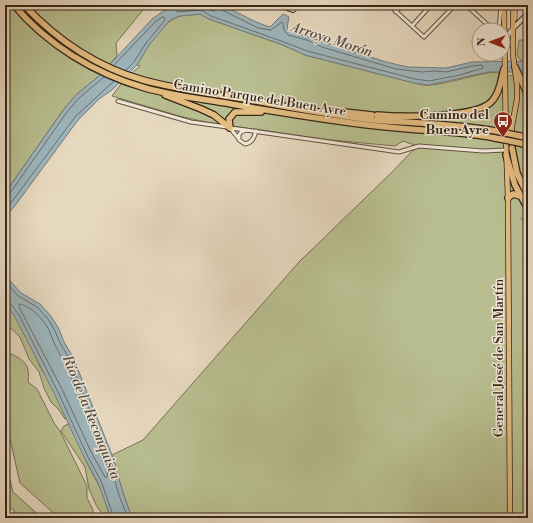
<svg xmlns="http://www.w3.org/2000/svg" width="533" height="523" viewBox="0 0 533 523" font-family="'Libre Bodoni',serif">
  <rect width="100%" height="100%" fill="#e6d8bf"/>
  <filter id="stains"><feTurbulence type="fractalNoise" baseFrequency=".005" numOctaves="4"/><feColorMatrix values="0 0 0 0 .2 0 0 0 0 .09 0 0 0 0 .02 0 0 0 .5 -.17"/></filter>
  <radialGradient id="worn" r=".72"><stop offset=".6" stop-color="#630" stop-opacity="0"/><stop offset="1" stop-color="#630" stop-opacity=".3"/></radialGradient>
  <!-- green -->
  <path fill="#b8be90" stroke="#777254" d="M5,5H147L116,43L117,56L99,76L76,95L64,109L5,193Z
    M200,14L209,19L283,45L305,55L414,83C419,84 425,86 430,85C454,83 475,73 499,72L498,79H504L509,194L511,164L512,126L516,107V79L528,80V518H132L123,493L112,455L143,440L299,262L392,172L417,146L403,141L395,146L320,139L206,122L179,116L112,96L124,80L140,66L137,65C146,50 161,22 178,17C185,14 193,15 200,14Z
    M519,40H528V61H521L517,55Z
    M513,75C519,88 513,115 510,129H508L507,78L508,76Z
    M5,299L31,344L39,365L53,387L68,419H65L59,410L51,402L44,388L39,372L29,359L20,337L5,323Z
    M11,354C26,361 30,366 28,382L37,389L54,423L60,431L87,486V498L93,510V518H59L20,483L5,417V357Z
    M70,423L87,463L104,495L110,518H105L96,505L89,489L85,467L61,431L64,426Z
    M5,459L13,492L42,518H15L14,510L5,505Z"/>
  <!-- water -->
  <path fill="#9db6be" stroke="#747c7c" d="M177,5C188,5 210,3 221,6C238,11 252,22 270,27L283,14L289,17L287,28L290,31L386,62L408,67L446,68L472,62L528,61V72H488L429,85L414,83L305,55L283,45L209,19L200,14L193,15L179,16L169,21L149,45L137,65L112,90L99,99L78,120L14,207L5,217V193L64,109L76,95L99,76L152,19L162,12Z
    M5,275L21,293L40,304L51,316L59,329L64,342L73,357L112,455L123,493L132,518H111L98,483L85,459L54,393L15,317L5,303Z"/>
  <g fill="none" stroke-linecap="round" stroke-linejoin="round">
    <!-- shore -->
    <path stroke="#6a6e6c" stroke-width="1" d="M177,5L175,10L177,12L201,10L211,16L284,42L307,51L415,79L429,81L460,75L483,68L482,65L472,66L446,72L434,71L422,72L396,69L322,47L307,40L288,35L284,30L283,24L282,22L271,30L258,28L222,10L220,5
      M182,5L184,7L201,5L213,11L215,10V5
      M114,65L155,22L162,17H164L165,20L146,43L134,62L126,70
      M5,195L10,193L67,112L79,98L104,77
      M5,211L75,117L114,81
      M5,281L18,296L37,307L48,319L55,331L60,343L69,358L108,457L119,495L128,518
      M5,301L10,303L19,315L58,392L88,457L101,481L114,518
      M20,304C31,307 39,315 46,325C51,332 52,340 56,347C76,382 89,421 104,458L108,471L107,477H105L92,454L62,389L19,307Z"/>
    <!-- stream -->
    <path stroke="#747c7c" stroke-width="1" d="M521,218L528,230"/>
    <defs>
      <path id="street" d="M389,5L424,37L455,5
        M466,5L490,27L496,30
        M396,12L402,5
        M515,19V5
        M412,26L431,5
        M499,30L501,5
        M118,101L191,122L227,127
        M256,131C254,138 252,143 245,144L239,140V135L241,132L246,130L399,152L419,146L483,151L506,150
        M239,139L230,128L246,130"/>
      <path id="secondary" d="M280,5L293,10L297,5
        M505,42C510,28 519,24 528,13"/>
      <path id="primary" d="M504,5L506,144L508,198L510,518
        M512,144V126L517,99V85L513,55V5"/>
      <path id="highway" d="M14,5C47,45 96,74 145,88C173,96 203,99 231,104C283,113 335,122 387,127C423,131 459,131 495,138
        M24,5C56,39 97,67 143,80C172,88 202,92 232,97C280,105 327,115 375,120C415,123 456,124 496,131
        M515,67L528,95
        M165,95L201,109L214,115L230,128
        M344,112L372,115
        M377,115C400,117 473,118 490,103C499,95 501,81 504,69
        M230,128L229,119L235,112H261
        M520,136L528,138
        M520,143L528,146
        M512,148L517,173L528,196
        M506,155L515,185L528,209
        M508,198L513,194L520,196"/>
    </defs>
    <!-- street casing -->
    <use href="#street" stroke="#625242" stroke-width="5"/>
    <!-- secondary casing -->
    <use href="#secondary" stroke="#362619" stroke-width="6"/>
    <!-- primary casing -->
    <use href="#primary" stroke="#362619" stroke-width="6"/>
    <!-- highway casing -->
    <use href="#highway" stroke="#362619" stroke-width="8"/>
    <!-- street -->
    <use href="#street" stroke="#efe6d5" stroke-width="3"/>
    <!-- secondary -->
    <use href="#secondary" stroke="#efe6d5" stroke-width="4"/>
    <!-- primary -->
    <use href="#primary" stroke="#e3bc80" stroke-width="4.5"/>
    <!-- highway -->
    <use href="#highway" stroke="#e3bc80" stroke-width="5.5"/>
    <defs>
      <path id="highway-bridge" d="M496,131L520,136
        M495,138L520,143"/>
    </defs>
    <!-- highway-bridge casing -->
    <use href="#highway-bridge" stroke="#362619" stroke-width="8" stroke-linecap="butt"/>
    <!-- highway-bridge -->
    <use href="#highway-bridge" stroke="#e3bc80" stroke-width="5.5"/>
  </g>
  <!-- icons -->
  <defs>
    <symbol id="bus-pin" viewBox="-11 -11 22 30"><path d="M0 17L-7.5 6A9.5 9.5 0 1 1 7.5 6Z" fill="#8f2418" stroke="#efe6d5"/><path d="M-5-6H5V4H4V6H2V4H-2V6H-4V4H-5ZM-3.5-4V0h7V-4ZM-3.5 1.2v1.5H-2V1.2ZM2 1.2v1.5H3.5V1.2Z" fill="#fff"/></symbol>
  </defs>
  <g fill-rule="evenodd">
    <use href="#bus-pin" x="492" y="110" width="22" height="30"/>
  </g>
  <g text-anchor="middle" stroke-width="3" stroke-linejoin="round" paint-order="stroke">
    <!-- street labels -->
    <g font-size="13" fill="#362619" stroke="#efe6d5">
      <text transform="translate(260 97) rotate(9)" y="5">Camino Parque del Buen Ayre</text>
      <text transform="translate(498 358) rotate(-90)" y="5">General José de San Martín</text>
    </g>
    <!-- poi labels -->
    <g font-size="13" font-weight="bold" fill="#362619" stroke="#efe6d5" text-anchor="end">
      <text x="489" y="119">Camino del<tspan x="489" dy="15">Buen Ayre</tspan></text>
    </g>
    <!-- water labels -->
    <g font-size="14" font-style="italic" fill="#504a42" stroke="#efe6d5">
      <text transform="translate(332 39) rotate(18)" y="5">Arroyo Morón</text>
      <text transform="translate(92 417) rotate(68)" y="5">Río de la Reconquista</text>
    </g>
  </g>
  <!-- margin -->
  <rect width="533" height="523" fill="none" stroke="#e6d8bf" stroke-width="20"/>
  <rect x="6" y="6" width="521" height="511" fill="none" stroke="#362619" stroke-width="2"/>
  <rect x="10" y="10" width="513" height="503" fill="none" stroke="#362619"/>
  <!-- north arrow -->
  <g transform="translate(491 42) rotate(270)"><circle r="19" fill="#efe6d5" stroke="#a5998a"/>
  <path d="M0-3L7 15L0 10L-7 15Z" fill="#8f2418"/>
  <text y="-6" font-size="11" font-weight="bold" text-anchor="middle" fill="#362619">N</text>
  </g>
  <rect width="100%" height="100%" filter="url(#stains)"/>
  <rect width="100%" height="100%" fill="url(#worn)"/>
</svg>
